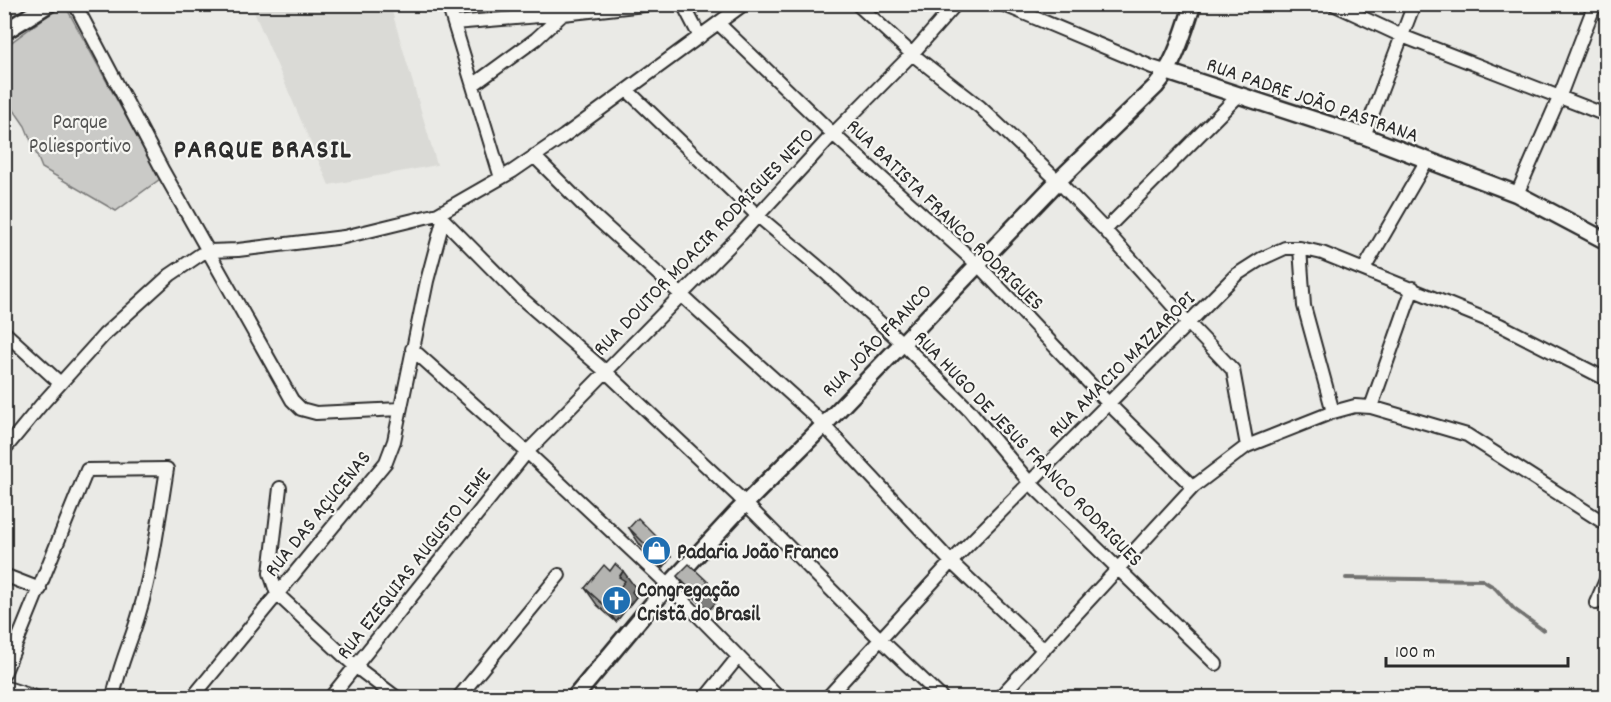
<svg xmlns="http://www.w3.org/2000/svg" width="1611" height="702" viewBox="0 0 1611 702" font-family="Dekko,sans-serif">
  <rect width="100%" height="100%" fill="#eaeae6"/>
  <filter id="ink" filterUnits="userSpaceOnUse"><feTurbulence type="fractalNoise" baseFrequency=".0167" numOctaves="2"/><feDisplacementMap in="SourceGraphic" scale="12" xChannelSelector="R" yChannelSelector="G"/><feConvolveMatrix kernelMatrix="1 2 1 2 8 2 1 2 1" color-interpolation-filters="sRGB"/></filter>
  <g filter="url(#ink)">
    <!-- built -->
    <path fill="#dadad6" d="M251,5H390L437,165L329,185Z"/>
    <!-- green -->
    <path fill="#cacac7" stroke="#7a7a79" stroke-width="1.5" d="M67,9L160,179L116,211L42,168L25,126L5,97V47L55,10Z"/>
    <g fill="none" stroke-linecap="round" stroke-linejoin="round">
      <!-- stream -->
      <path stroke="#727270" stroke-width="4" d="M1346,578L1482,580L1495,588L1514,609L1543,630"/>
      <defs>
        <path id="minor" d="M75,4L163,171L292,400L301,409L316,413L400,409
          M448,4L501,178
          M683,4L700,37
          M857,4L912,54L980,107L1058,181L1105,230L1189,324L1233,370L1247,446
          M1002,4L1152,67L1168,72
          M1333,4L1402,36L1606,115
          M454,23L563,14L653,4
          M718,23L833,134L978,265L1109,404L1193,487
          M473,85L536,39L563,14
          M627,90L758,216L828,275L902,343L969,410L1030,483L1216,664
          M1364,136L1414,4
          M534,156L593,215L816,417L951,562L1044,650
          M1517,194L1559,98L1595,4
          M438,214L520,297L605,371L738,496L880,639L942,698
          M1105,230L1239,95
          M1300,248L1304,306L1333,412
          M1364,269L1427,160
          M4,332L60,383
          M412,349L527,452L661,578L779,698
          M1371,407L1413,288
          M4,450L41,405L104,335L170,275L201,254L209,251L238,250L344,237L438,214L513,171L564,136L744,4
          M280,488L270,573L277,594L356,667L397,698
          M4,575L40,589
          M1596,603L1606,580
          M4,674L87,470L167,469C159,518 153,567 139,614C131,642 118,668 113,698
          M4,687L38,698
          M192,698L386,462L394,441L427,281L443,221
          M330,698L527,452L740,235L833,134L912,54L956,4
          M458,698L559,575
          M705,698L738,657
          M827,698L951,562L1236,275L1261,259L1285,248H1300L1322,253L1500,325L1606,379
          M999,698L1193,487L1247,446L1333,412L1355,406L1371,407L1467,435L1606,524"/>
        <path id="tertiary" d="M4,32L49,4
          M1168,72L1364,136L1517,194L1606,241
          M574,698L660,595L736,513L823,426L1058,181L1156,86C1176,62 1183,33 1193,4"/>
      </defs>
      <!-- minor casing -->
      <use href="#minor" stroke="#2b2b2b" stroke-width="16"/>
      <!-- tertiary casing -->
      <use href="#tertiary" stroke="#2b2b2b" stroke-width="20"/>
      <!-- minor -->
      <use href="#minor" stroke="#f6f6f2" stroke-width="12"/>
      <!-- tertiary -->
      <use href="#tertiary" stroke="#f6f6f2" stroke-width="15"/>
    </g>
    <!-- wall -->
    <path fill="#9b9b98" stroke="#2b2b2b" stroke-width="1.5" d="M629,528L660,540L671,557L663,568L640,545Z
      M677,576L719,599L708,611L689,592Z
      M635,587L632,592L636,597L616,622L597,605L585,588Z"/>
    <!-- shaded-wall -->
    <path fill="#7e7e7c" stroke="#2b2b2b" stroke-width="1.5" d="M660,540L671,557L663,568L652,551Z
      M623,571L635,587L632,592L636,597L616,622L605,606Z
      M708,582L719,599L708,611L696,595Z"/>
    <!-- building -->
    <path fill="#b4b4b1" stroke="#2b2b2b" stroke-width="1.5" d="M638,518L660,540L652,551L629,528Z
      M615,564L623,571L619,577L625,581L605,606L585,588L604,565L610,571Z
      M689,564L708,582L696,595L677,576Z"/>
  </g>
  <!-- icons -->
  <defs>
    <symbol id="shop-disc" viewBox="-11 -11 22 22"><circle r="9.5" fill="#1f6fb2" stroke="#f6f6f2"/><path d="M-5-2.5h2.3a2.7 3.5 0 0 1 5.4 0H5L5.5 6h-11ZM-1.5-2.5h3a1.5 2.3 0 0 0-3 0Z" fill="#fff"/></symbol>
    <symbol id="church-disc" viewBox="-11 -11 22 22"><circle r="9.5" fill="#1f6fb2" stroke="#f6f6f2"/><path d="M-1.2-6h2.4v3.5h3.3v2.4h-3.3V6h-2.4V-.1h-3.3v-2.4h3.3Z" fill="#fff"/></symbol>
  </defs>
  <g fill-rule="evenodd">
    <use href="#shop-disc" x="640" y="534" width="33" height="33"/>
    <use href="#church-disc" x="600" y="584" width="33" height="33"/>
  </g>
  <g text-anchor="middle" stroke-width="4.5" stroke-linejoin="round" paint-order="stroke">
    <!-- street labels -->
    <g font-size="21" fill="#2b2b2b" stroke="#f6f6f2">
      <text transform="translate(1313 99) rotate(19)" y="7">RUA PADRE JOÃO PASTRANA</text>
      <text transform="translate(946 214) rotate(44)" y="7">RUA BATISTA FRANCO RODRIGUES</text>
      <text transform="translate(703 241) rotate(-46)" y="7">RUA DOUTOR MOACIR RODRIGUES NETO</text>
      <text transform="translate(876 340) rotate(-46)" y="7">RUA JOÃO FRANCO</text>
      <text transform="translate(1121 364) rotate(-45)" y="7">RUA AMACIO MAZZAROPI</text>
      <text transform="translate(1029 448) rotate(46)" y="7">RUA HUGO DE JESUS FRANCO RODRIGUES</text>
      <text transform="translate(317 513) rotate(-51)" y="7">RUA DAS AÇUCENAS</text>
      <text transform="translate(413 563) rotate(-52)" y="7">RUA EZEQUIAS AUGUSTO LEME</text>
    </g>
    <!-- park labels -->
    <g font-size="21" fill="#535352" stroke="#f6f6f2">
      <text x="80" y="128">Parque<tspan x="80" dy="24">Poliesportivo</tspan></text>
    </g>
    <!-- poi labels -->
    <g font-size="21" font-weight="bold" fill="#2b2b2b" stroke="#f6f6f2" text-anchor="start">
      <text x="677" y="558">Padaria João Franco</text>
      <text x="637" y="596">Congregação<tspan x="637" dy="24">Cristã do Brasil</tspan></text>
    </g>
    <!-- district labels -->
    <g font-size="27" font-weight="bold" letter-spacing="1.5" fill="#2b2b2b" stroke="#f6f6f2">
      <text x="263" y="157">PARQUE BRASIL</text>
    </g>
  </g>
  <!-- margin -->
  <rect width="1611" height="702" fill="none" stroke="#f6f6f2" stroke-width="24"/>
  <rect x="12" y="12" width="1587" height="678" fill="none" stroke="#2b2b2b" stroke-width="2" filter="url(#ink)"/>
  <!-- scale -->
  <path d="M1386 657v9h182v-9" fill="none" stroke="#2b2b2b" stroke-width="3"/>
  <text x="1395" y="657" font-size="18" fill="#2b2b2b" stroke="#f6f6f2" stroke-width="4.5" paint-order="stroke">100 m</text>
</svg>
